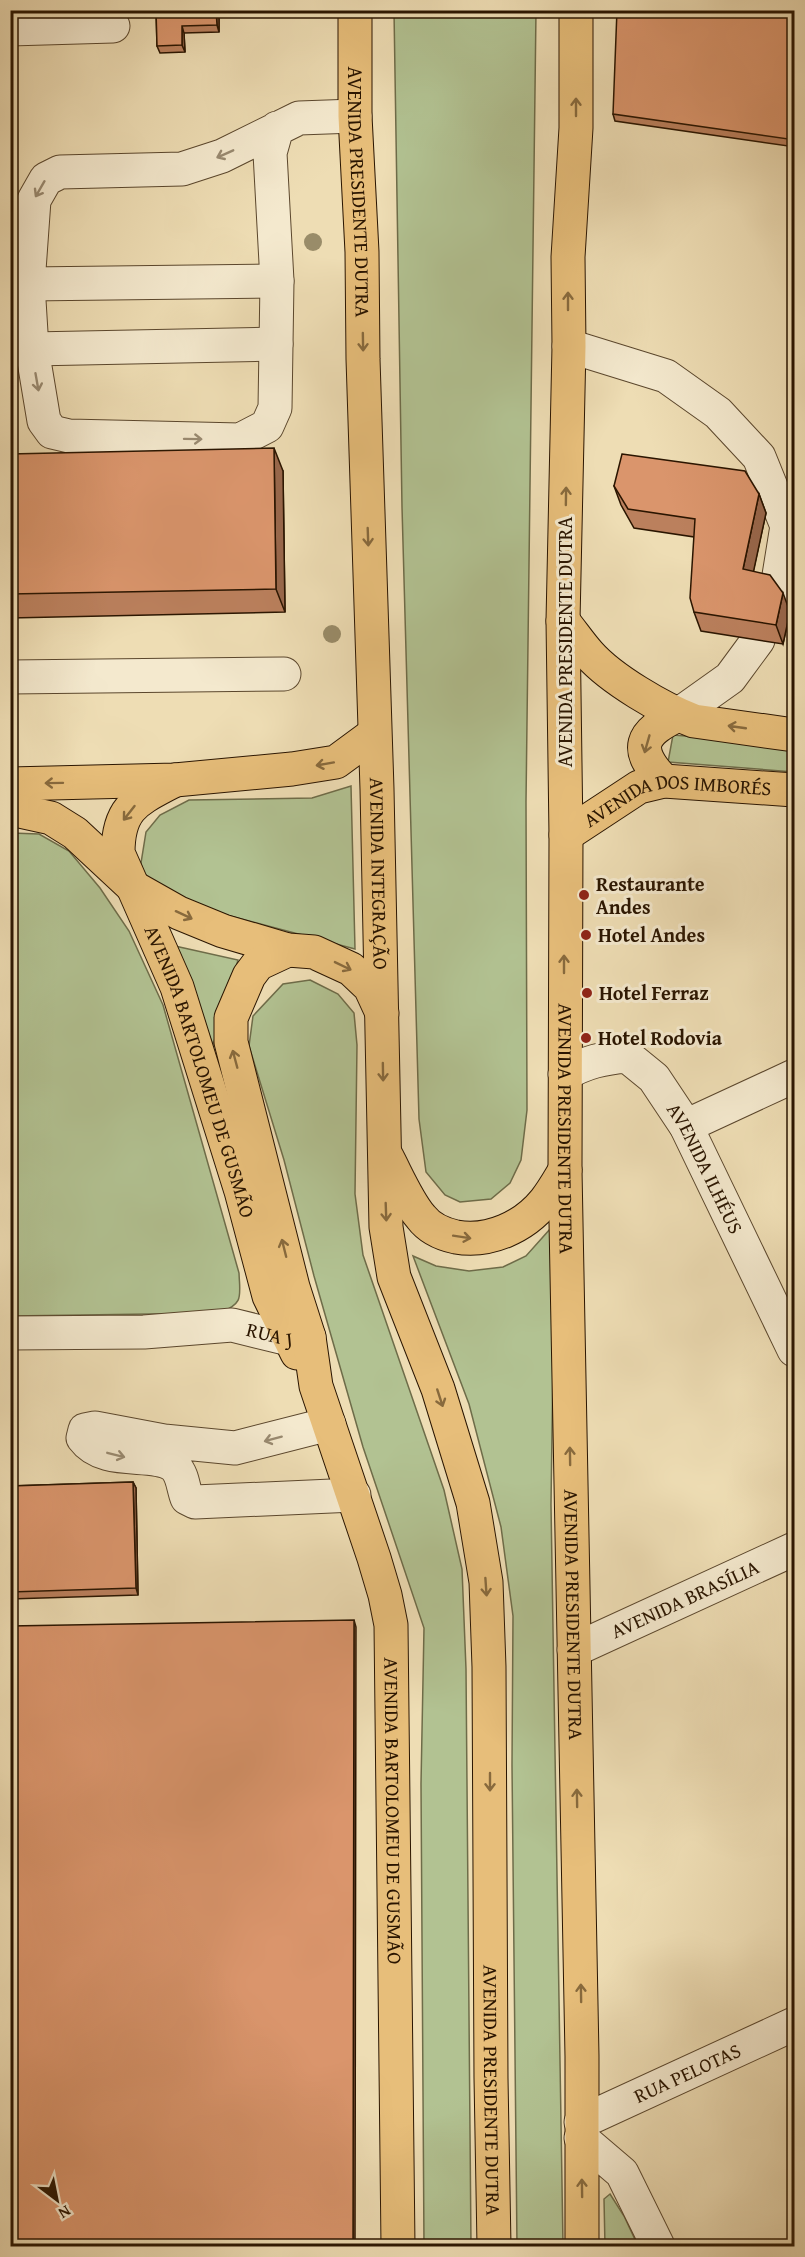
<svg xmlns="http://www.w3.org/2000/svg" width="805" height="2257" viewBox="0 0 805 2257" font-family="'Gentium Book Plus',serif">
  <rect width="100%" height="100%" fill="#eeddb4"/>
  <filter id="stains"><feTurbulence type="fractalNoise" baseFrequency=".00333" numOctaves="4"/><feColorMatrix values="0 0 0 0 .2 0 0 0 0 .09 0 0 0 0 .02 0 0 0 .5 -.17"/></filter>
  <radialGradient id="worn" r=".72"><stop offset=".6" stop-color="#630" stop-opacity="0"/><stop offset="1" stop-color="#630" stop-opacity=".3"/></radialGradient>
  <!-- green -->
  <path fill="#b2c292" stroke="#6e6c49" stroke-width="1.5" d="M394,11H536L526,802L527,1110L521,1160L510,1183L491,1199L460,1202L445,1195L426,1172L419,1119L402,507Z
    M673,735L794,745V772L668,762Z
    M351,786L355,949L166,899L145,882L141,863L146,832L160,815L189,800L312,798Z
    M11,833L39,834L69,851L100,888L129,931L163,1005L239,1273C240,1297 244,1303 220,1313L11,1316Z
    M175,946L238,960L213,1045Z
    M310,980L338,994L354,1013L357,1045L355,1194L363,1255L444,1490L462,1569L466,1669L471,2246H424L421,1784L424,1628L363,1447L314,1276L284,1160L249,1046L253,1016L283,984Z
    M551,1228L553,1363L551,1505L563,2246H517L512,1765L513,1616L501,1527L469,1404L413,1256L436,1266L469,1271L503,1267L526,1256Z
    M610,2194L624,2216L638,2246H605L604,2199Z"/>
  <g fill="none" stroke-linecap="round" stroke-linejoin="round">
    <defs>
      <g id="minor">
        <path d="M10,29L113,26"/>
        <path d="M277,128L270,153L277,281L275,408L267,426L240,440L69,436L52,432L44,421L32,349L28,284L34,200L46,179L60,172L182,169L222,156L299,118L355,116"/>
        <path d="M28,284L277,281"/>
        <path d="M569,346L666,376L718,413L759,457L787,526L776,594"/>
        <path d="M32,349L276,344"/>
        <path d="M10,677L284,674"/>
        <path d="M678,715L730,678L758,640"/>
        <path id="s1" d="M565,1074C586,1062 603,1058 627,1056L654,1078L686,1126L794,1350"/>
        <path d="M686,1126L794,1076"/>
        <path id="s2" d="M10,1333L144,1332L232,1325L289,1339L309,1337"/>
        <path d="M329,1424L235,1448L164,1441L95,1428L85,1430L83,1438C105,1468 157,1449 175,1467C183,1475 183,1488 187,1498L195,1502L354,1495"/>
        <path id="s3" d="M574,1650L794,1549"/>
        <path id="s4" d="M581,2122L794,2024"/>
        <path d="M581,2138L622,2173L658,2246"/>
      </g>
      <g id="major">
        <path d="M563,621C572,632 580,644 589,654C611,679 662,709 694,721L794,735"/>
        <path id="s5" d="M175,780C138,800 118,806 118,853L177,987L241,1191L269,1296L297,1353"/>
        <path d="M664,781C633,749 640,733 678,715"/>
        <path d="M10,784L175,780L292,769L336,762L374,734"/>
        <path d="M10,809L51,818L75,833L133,887L179,913L223,931L288,950L314,952L351,969L370,987L382,1013"/>
        <path id="s6" d="M566,835L639,787L664,781L794,790"/>
        <path id="s7" d="M288,950L258,964L249,976L231,1018V1042L293,1287L309,1337L316,1386L374,1558L385,1595L391,1625L398,2246"/>
      </g>
      <g id="highway">
        <path id="s8" d="M355,10V116L362,252L363,359L377,789L386,1227L394,1277L438,1389L473,1503L486,1582L489,1667L491,2078L494,2246"/>
        <path id="s9" d="M576,10V128L568,257L569,346L563,621L566,835L565,1170L582,2056V2246"/>
        <path d="M387,1157C397,1176 408,1202 421,1217C430,1229 442,1234 456,1237C489,1243 524,1227 545,1201C553,1191 559,1180 565,1170"/>
      </g>
    </defs>
    <!-- minor casing -->
    <use href="#minor" stroke="#5b472d" stroke-width="35"/>
    <!-- major casing -->
    <use href="#major" stroke="#2a1500" stroke-width="35"/>
    <!-- highway casing -->
    <use href="#highway" stroke="#2a1500" stroke-width="35"/>
    <!-- minor -->
    <use href="#minor" stroke="#f4e9ce" stroke-width="33"/>
    <!-- major -->
    <use href="#major" stroke="#e7be7a" stroke-width="33"/>
    <!-- highway -->
    <use href="#highway" stroke="#e7be7a" stroke-width="33"/>
  </g>
  <!-- trees -->
  <g fill="#998c69">
    <circle cx="313" cy="242" r="9"/>
    <circle cx="332" cy="634" r="9"/>
  </g>
  <!-- wall -->
  <path fill="#bb805d" stroke="#2a1500" stroke-width="1.5" d="M156,10H248V16L219,17V32L184,33L185,52L160,53L157,46Z
    M795,10V147L615,121L613,114Z
    M10,454L283,471L285,612L10,618Z
    M614,486L759,494L766,513L753,572L790,612L783,644L701,631L694,612V537L634,528L621,505Z
    M133,1482L136,1488L138,1595L10,1599V1486Z"/>
  <!-- shaded-wall -->
  <path fill="#99684c" stroke="#2a1500" stroke-width="1.5" d="M216,10L219,17V32L217,25Z
    M182,26L184,33L185,52L182,45Z
    M274,448L283,471L285,612L276,589Z
    M759,494L766,513L750,588L743,569Z
    M783,593L790,612L783,644L776,625Z
    M133,1482L136,1488L138,1595L136,1588Z
    M354,1620L356,1627L355,2247H353Z"/>
  <!-- building -->
  <path fill="#da956c" stroke="#2a1500" stroke-width="1.5" d="M156,10H216L217,25L182,26V45L157,46Z
    M617,10H795V140L613,114Z
    M274,448L276,589L10,594V454Z
    M622,454L745,471L759,494L743,569L770,575L783,593L776,625L694,612L690,598L695,519L628,509L614,486Z
    M133,1482L136,1588L10,1592V1486Z
    M354,1620L353,2247H10V1626Z"/>
  <!-- one-way arrows -->
  <defs><path id="oneway-shaft" d="M-6 0H5M1.5-3L5.5 0L1.5 3" fill="none" stroke-width="1.6" stroke-linecap="round" stroke-linejoin="round" transform="scale(1.5)"/></defs>
  <g stroke="#886a3d">
    <use href="#oneway-shaft" transform="translate(576 107) rotate(-90)"/>
    <use href="#oneway-shaft" transform="translate(568 301) rotate(-90)"/>
    <use href="#oneway-shaft" transform="translate(363 342) rotate(89)"/>
    <use href="#oneway-shaft" transform="translate(566 496) rotate(-89)"/>
    <use href="#oneway-shaft" transform="translate(368 537) rotate(88)"/>
    <use href="#oneway-shaft" transform="translate(737 727) rotate(-172)"/>
    <use href="#oneway-shaft" transform="translate(647 744) rotate(106)"/>
    <use href="#oneway-shaft" transform="translate(325 764) rotate(170)"/>
    <use href="#oneway-shaft" transform="translate(54 783) rotate(179)"/>
    <use href="#oneway-shaft" transform="translate(129 813) rotate(128)"/>
    <use href="#oneway-shaft" transform="translate(184 915) rotate(25)"/>
    <use href="#oneway-shaft" transform="translate(564 964) rotate(-90)"/>
    <use href="#oneway-shaft" transform="translate(343 966) rotate(26)"/>
    <use href="#oneway-shaft" transform="translate(235 1059) rotate(-105)"/>
    <use href="#oneway-shaft" transform="translate(383 1072) rotate(89)"/>
    <use href="#oneway-shaft" transform="translate(386 1212) rotate(88)"/>
    <use href="#oneway-shaft" transform="translate(462 1237) rotate(9)"/>
    <use href="#oneway-shaft" transform="translate(284 1248) rotate(-104)"/>
    <use href="#oneway-shaft" transform="translate(440 1398) rotate(72)"/>
    <use href="#oneway-shaft" transform="translate(570 1456) rotate(-91)"/>
    <use href="#oneway-shaft" transform="translate(486 1587) rotate(86)"/>
    <use href="#oneway-shaft" transform="translate(490 1782) rotate(90)"/>
    <use href="#oneway-shaft" transform="translate(577 1798) rotate(-91)"/>
    <use href="#oneway-shaft" transform="translate(581 1993) rotate(-91)"/>
    <use href="#oneway-shaft" transform="translate(582 2188) rotate(-91)"/>
  </g>
  <g stroke="#998a71">
    <use href="#oneway-shaft" transform="translate(225 154) rotate(156)"/>
    <use href="#oneway-shaft" transform="translate(40 189) rotate(120)"/>
    <use href="#oneway-shaft" transform="translate(37 382) rotate(80)"/>
    <use href="#oneway-shaft" transform="translate(193 439) rotate(1)"/>
    <use href="#oneway-shaft" transform="translate(273 1439) rotate(165)"/>
    <use href="#oneway-shaft" transform="translate(116 1455) rotate(14)"/>
  </g>
  <!-- markers -->
  <g fill="#8f2418" stroke="#f4e9ce" stroke-width="2">
    <circle cx="584" cy="895" r="6"/>
    <circle cx="586" cy="935" r="6"/>
    <circle cx="587" cy="993" r="6"/>
    <circle cx="586" cy="1038" r="6"/>
  </g>
  <g text-anchor="middle" stroke-width="6" stroke-linejoin="round" paint-order="stroke">
    <!-- street labels -->
    <g font-size="20" fill="#2a1500" stroke="#f4e9ce">
      <text dy="7" stroke="none"><textPath href="#s8" startOffset="182">AVENIDA PRESIDENTE DUTRA</textPath></text>
      <text transform="translate(565 642) rotate(-90)" y="7">AVENIDA PRESIDENTE DUTRA</text>
      <text dy="7" stroke="none"><textPath href="#s6" startOffset="122">AVENIDA DOS IMBORÉS</textPath></text>
      <text dy="7" stroke="none"><textPath href="#s8" startOffset="864">AVENIDA INTEGRAÇÃO</textPath></text>
      <text dy="7" stroke="none"><textPath href="#s5" startOffset="334">AVENIDA BARTOLOMEU DE GUSMÃO</textPath></text>
      <text dy="7" stroke="none"><textPath href="#s9" startOffset="1119">AVENIDA PRESIDENTE DUTRA</textPath></text>
      <text dy="7" stroke="none"><textPath href="#s1" startOffset="204">AVENIDA ILHÉUS</textPath></text>
      <text dy="7" stroke="none"><textPath href="#s2" startOffset="261">RUA J</textPath></text>
      <text dy="7" stroke="none"><textPath href="#s3" startOffset="122">AVENIDA BRASÍLIA</textPath></text>
      <text dy="7" stroke="none"><textPath href="#s9" startOffset="1605">AVENIDA PRESIDENTE DUTRA</textPath></text>
      <text dy="7" stroke="none"><textPath href="#s7" startOffset="909">AVENIDA BARTOLOMEU DE GUSMÃO</textPath></text>
      <text dy="7" stroke="none"><textPath href="#s4" startOffset="117">RUA PELOTAS</textPath></text>
      <text dy="7" stroke="none"><textPath href="#s8" startOffset="2096">AVENIDA PRESIDENTE DUTRA</textPath></text>
    </g>
    <!-- poi labels -->
    <g font-size="20" font-weight="bold" fill="#2a1500" stroke="#f4e9ce" text-anchor="start">
      <text x="596" y="891">Restaurante<tspan x="596" dy="23">Andes</tspan></text>
      <text x="598" y="942">Hotel Andes</text>
      <text x="599" y="1000">Hotel Ferraz</text>
      <text x="598" y="1045">Hotel Rodovia</text>
    </g>
  </g>
  <!-- margin -->
  <rect width="805" height="2257" fill="none" stroke="#eeddb4" stroke-width="36"/>
  <rect x="12" y="12" width="781" height="2233" fill="none" stroke="#2a1500" stroke-width="3"/>
  <rect x="18" y="18" width="769" height="2221" fill="none" stroke="#2a1500" stroke-width="1.5"/>
  <!-- north arrow -->
  <g transform="translate(57 2200) rotate(148)" stroke="#f4e9ce" stroke-width="4.5" paint-order="stroke">
  <path d="M0-4.5L10 22L0 15L-10 22Z" fill="#2a1500"/>
  <text y="-9" font-size="16" font-weight="bold" text-anchor="middle" fill="#2a1500">N</text>
  </g>
  <rect width="100%" height="100%" filter="url(#stains)"/>
  <rect width="100%" height="100%" fill="url(#worn)"/>
</svg>
